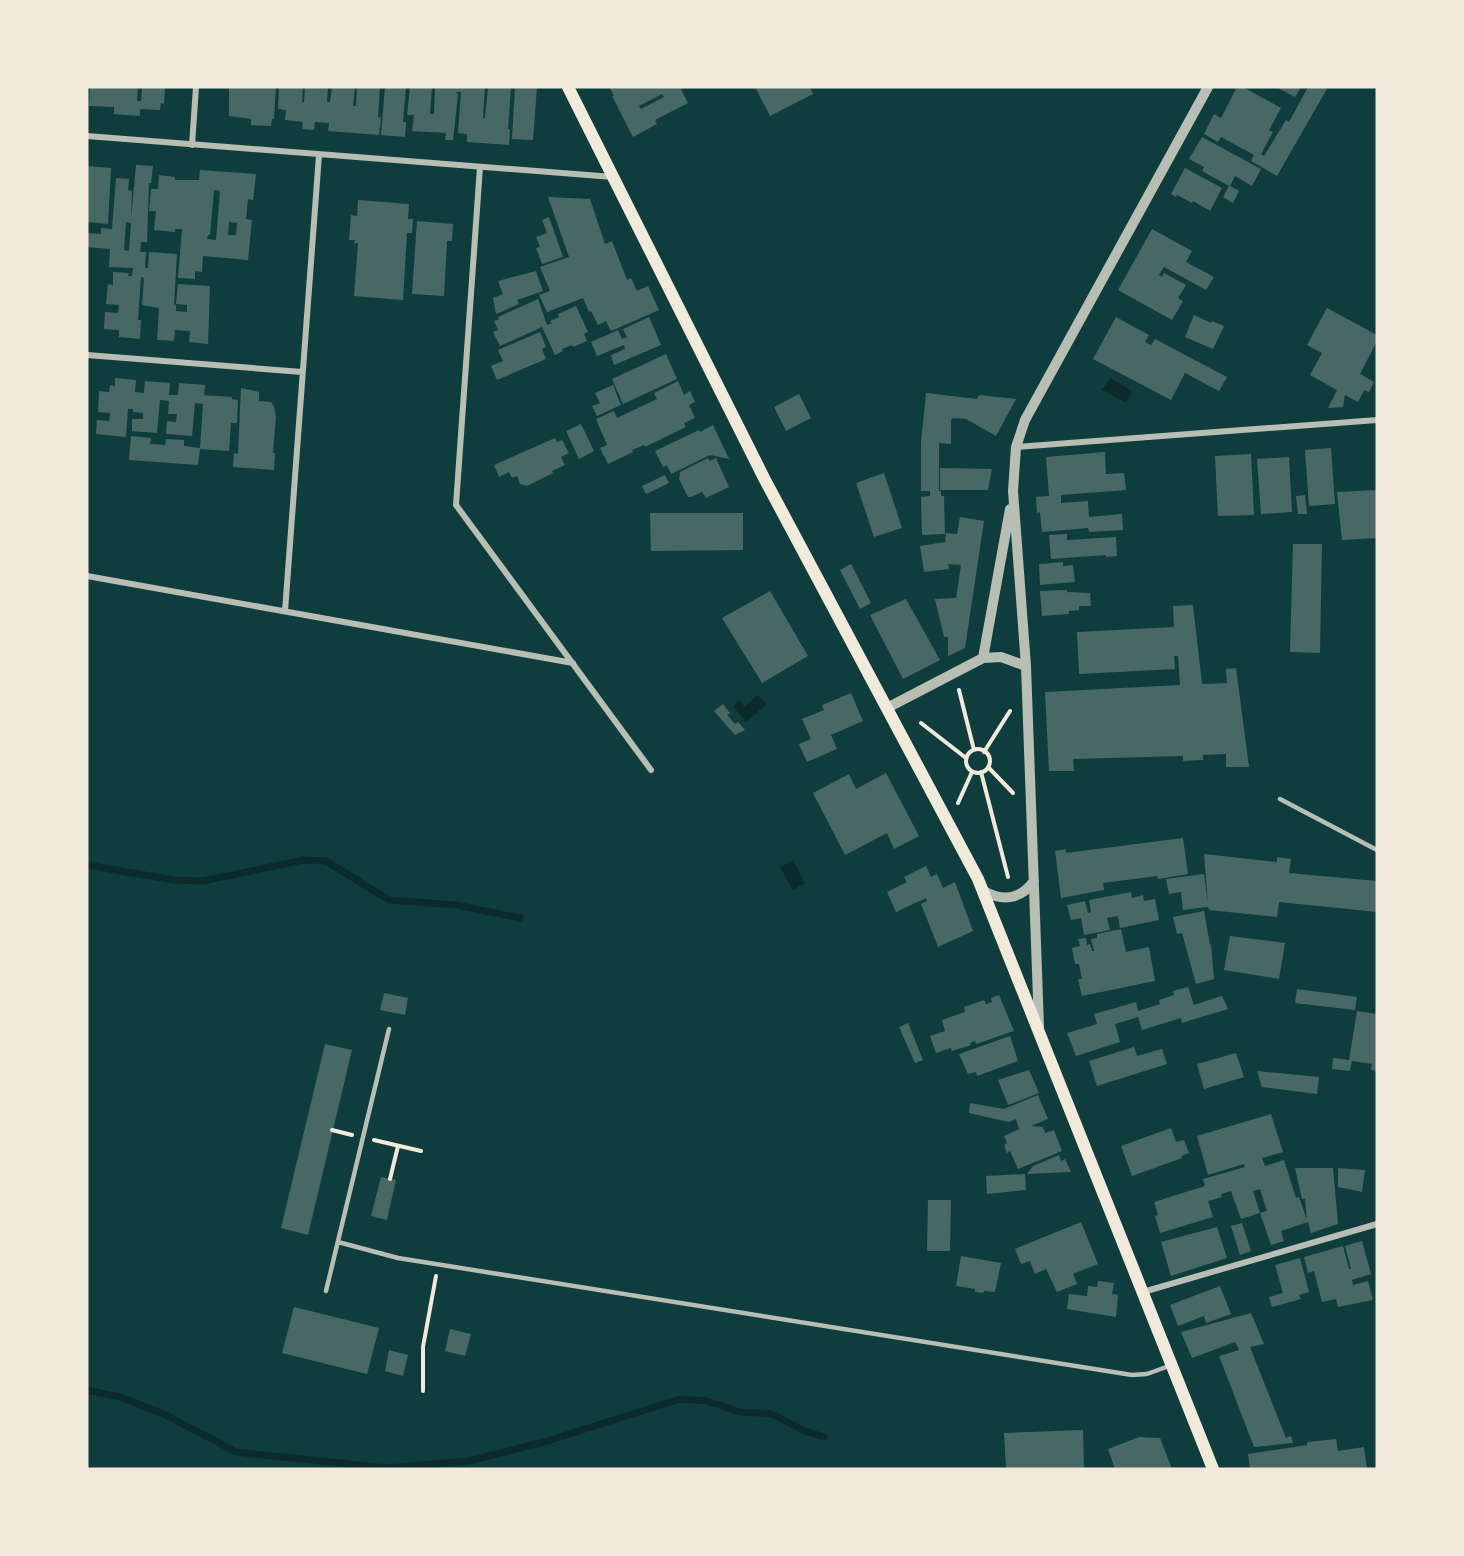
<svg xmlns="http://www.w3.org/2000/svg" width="1464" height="1556" viewBox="0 0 1464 1556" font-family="'Archivo Narrow',sans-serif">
  <rect width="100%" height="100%" fill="#0f3d3e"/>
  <!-- water -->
  <path fill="#0a2a2b" d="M1110,378L1132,391L1126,403L1102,390Z
    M758,695L767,704L746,722L733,706L739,700L745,706Z
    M793,860L805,883L793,890L780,867Z"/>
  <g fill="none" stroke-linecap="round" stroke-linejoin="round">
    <!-- stream -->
    <path stroke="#0a2a2b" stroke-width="7" d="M87,865L174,880L203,881L304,860L326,861L389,900L456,905L520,918
      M87,1390L120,1397L164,1414L236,1452L387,1468L469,1461L544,1442L680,1399L707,1401L740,1412L772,1414L805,1431L824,1437"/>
  </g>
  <!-- building -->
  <path fill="#486865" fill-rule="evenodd" d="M90,87H138L137,101H141L142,87H165L164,104L161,103L160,110L140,109V116L114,114V107L89,106Z
    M229,87H276L274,119H272L271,126L251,125V119L229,116Z
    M279,87H303L302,102H304L305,87H328L327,102H330L332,87H355L353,106H356L357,87H380L378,117L381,118L379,135L328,131L329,123L315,122L314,130L302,129L303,122L285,120L286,110L278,109Z
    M385,87H406L403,122H406L405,137L381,135Z
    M410,87H432L430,114H434L435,87H485L483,118H485L488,87H511L508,129H510L509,145L467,142V134L458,133L461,92H456L458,95L453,140H445L446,133L412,131L414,115H407Z
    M515,87H537L533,140L512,139Z
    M609,87H685L681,89L688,103L655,120L657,124L633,137L612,96H614ZM662,94L664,97L641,109L639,106Z
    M755,87H810L813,94L770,116Z
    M1237,87H1243L1281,108L1269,130L1273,132L1261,154L1264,156L1286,120L1289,122L1308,87H1328L1277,176L1251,161L1254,155L1221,137L1218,142L1204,134L1214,114L1221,118Z
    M1276,87H1301L1295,97Z
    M1202,137L1261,169L1252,186L1235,176L1230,186L1239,191L1233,203L1223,197L1229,186L1202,171L1204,167L1189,159Z
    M136,165L153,166L151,183H149L147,242H141L140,252H146L145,268H148L149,252L177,254L174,304L176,305V311L187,312V305L176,304L178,284L210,286L208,344L189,342L190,331L175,330L174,341L157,340L159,308L142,305L144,278L141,277L138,320H141L140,339L119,337V330L104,329L105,312L118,313L119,305L106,304L108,284L113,285V272L129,273L128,276H132L133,268L109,267L110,249L87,247V233L101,234V228L112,229L116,178L129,179L128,190L132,191L131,219ZM126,222L131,223L129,251L124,250Z
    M87,166L111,168L108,224L87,222Z
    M1185,168L1222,188L1210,211L1193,201L1192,203L1177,195L1176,197L1171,194Z
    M200,170L256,174L253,200L248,199L246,219L252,220L248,260L203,256L202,272L195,271V279L178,278L182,229H175V232L154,230L156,211H149L151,189H158L159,175L175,177V180H199ZM214,190L220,191L216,240L207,239L208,235H210ZM229,222L237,223L236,235H228Z
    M548,197L590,199L605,244L612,241L627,280L631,278L637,291L648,286L659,310L611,331L606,321L598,325L591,311L589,312L583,298L547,312L539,295L550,291L540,267L569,257Z
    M358,200L409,204L408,219H413L412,233H407L403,300L354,296L358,243H354L355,240H349L351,215L357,216Z
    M549,217L563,257L542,264L536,248L540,247L536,237L547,233L542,220Z
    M417,221L453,224L452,241H447L444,296L412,294Z
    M1152,229L1192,251L1186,262L1214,277L1206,290L1164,267L1159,275L1162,277L1164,273L1186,285L1178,298L1183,301L1172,320L1118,290Z
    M536,271L543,291L517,300L519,304L496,314L493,298L503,294L498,281Z
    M538,299L547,325L552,323L550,321L559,317L558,314L576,306L588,332L584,334L587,341L573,347L572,345L562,349L563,351L555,355L542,327L500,346L493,332L498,330L494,321L499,319L498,317Z
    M1327,308L1377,335V341L1360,374L1374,382L1369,392L1364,390L1358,402L1345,395L1343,407L1328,408L1337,390L1310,375L1322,353L1307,345Z
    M1194,315L1211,323L1212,321L1224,326L1213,349L1185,337Z
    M649,317L661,345L614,365L611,355L625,349L624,345L597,356L591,342L618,330L622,339L627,337L623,329Z
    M1116,317L1149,335L1145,342L1151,345L1155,339L1227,377L1219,391L1185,373L1171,400L1093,359Z
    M540,332L546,347L542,349L546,359L497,380L491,366L503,361L498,350Z
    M666,354L677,379L623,404L612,379Z
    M115,378L136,380L135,392L144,393L145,381L170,383L169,395H178L179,383L205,385L204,395L232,397V399L238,400L237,423H231L229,451L200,449L198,465L129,460L131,436L151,438L150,444L165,445L166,439L184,440V446L200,448L203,404L195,403L192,436L166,434L167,421L176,422L177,414H168L169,401L160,400L157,433L132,431V419H143V413L133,412V409H128L126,437L96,434L97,420L109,421L110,413L98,412L99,391L109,392L110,385L115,386Z
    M678,381L684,395L690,391L695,402L689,405L695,418L684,423L686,427L645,447L644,445L632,450L633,452L608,464L600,448L607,445L596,419L614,411L617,418L657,399L654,393Z
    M613,385L621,405L597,416L592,406L600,403L595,393Z
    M241,388L259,392V401L271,402L274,407L276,416L273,453H275L274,470L233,467L234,453L238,454Z
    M926,393L977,399L979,395L1016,399L996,436L966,419L953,418L951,420V444L939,443V491H941V496H944L945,534L922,535L921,497L930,496V491H921V443Z
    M799,394L811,418L786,431L774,407Z
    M581,424L594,451L579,459L566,431Z
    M713,425L729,459L710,455L671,474L667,465L663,467L655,451L699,430L700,432Z
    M555,438L557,442L562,440L569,453L561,457L565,465L552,471L553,473L527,486L520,484L517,476L512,478L509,472L499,477L494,465Z
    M1331,448L1335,504L1309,506L1305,450Z
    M1105,452L1106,474L1124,473L1126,490L1061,495V503L1088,501L1089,517L1122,514L1123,530L1089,532L1088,528L1042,532L1040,512L1037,513L1036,497L1049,496L1046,457Z
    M1251,454L1254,515L1218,516L1215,456Z
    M1289,457L1292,512L1261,514L1257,459Z
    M708,458L710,461L716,458L729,487L706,498L702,492L691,497H688L679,479L680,472Z
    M940,468L992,469L988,490H940Z
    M884,473L902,528L874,537L856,483Z
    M665,475L669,483L646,494L642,486Z
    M1377,490V538L1342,540L1337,492Z
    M1305,495L1307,514H1298L1296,496Z
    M650,513H743V550L651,551Z
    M960,517L984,521L965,648L948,656V637H944L935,599L956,598L961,565L948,564L949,569L924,572L920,546L945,542L946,533L957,534Z
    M1067,534V540L1116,537L1117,556L1106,557V555L1051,559L1049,535Z
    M1293,544H1322L1320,653L1290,652Z
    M1063,562V566L1073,565L1075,582L1040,585L1039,564Z
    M851,564L871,603L860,609L840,570Z
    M1067,590V592L1090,593L1091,606H1079V610L1069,611V614L1042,616L1040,591Z
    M770,591L808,656L762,683L722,618Z
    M906,599L940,660L903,679L870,615Z
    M1193,605L1202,684L1227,683L1226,669L1236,668L1249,767H1226V754L1203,755V760L1183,761V756L1073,759L1074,771H1049L1045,692L1180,685L1178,656H1174L1175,669L1079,674L1077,632L1174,627L1173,606Z
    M851,693L863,721L831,735L837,749L807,762L799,744L811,739L802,719L824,710L822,705Z
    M723,704L730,713L727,715L735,724L738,722L745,730L735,735L714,711Z
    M886,773L919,836L894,849L887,833L845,855L813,793L849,774L856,789Z
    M1183,838L1188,874L1158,879L1157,876L1103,883L1104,890L1061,898L1055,851L1066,849V853Z
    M1204,854L1277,862V857L1291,859L1289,873L1377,881V912L1279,902L1277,917L1209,910L1208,907L1183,910L1181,892L1169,894L1166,879L1204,874L1208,903Z
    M926,866L931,877L937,874L943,888L955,882L973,931L938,947L921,904L927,901L926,898L896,912L887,892L907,882L904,877Z
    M1131,892L1132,898L1143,895L1144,901L1155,899L1159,920L1120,928L1118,916L1107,918L1110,930L1084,935L1081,918L1071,920L1067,905L1085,901L1088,913L1091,912L1089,900Z
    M1204,911L1210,945L1211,944L1214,979L1196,984L1182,933L1177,934L1173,917Z
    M1121,929L1126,952L1149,947L1155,981L1082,996L1078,979H1082L1079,964H1075L1072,948L1080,946L1078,939L1086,938L1087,945L1090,944L1092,951H1094L1091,939L1097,938V934Z
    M1230,936L1285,943L1279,979L1224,970Z
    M1188,987L1194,1005L1222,996L1228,1009L1182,1023L1181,1018L1142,1030L1138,1017L1115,1024L1120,1042L1076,1056L1067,1033L1097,1024L1094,1014L1136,1002L1138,1011L1160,1004L1159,1000L1174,995L1173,991Z
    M1297,989L1357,997L1355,1010L1295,1003Z
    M384,993L408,998L405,1015L380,1010Z
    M999,995L1014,1031L976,1044L975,1041L970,1043L971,1045L952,1051L951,1048L936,1053L930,1036L945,1031L942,1020L965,1012L964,1007L984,1000L986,1004L992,1002L991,998Z
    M1357,1011L1377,1014V1071L1371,1070L1372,1064L1352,1061L1350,1071L1332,1069L1333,1058L1349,1060Z
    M908,1023L923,1060L915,1063L899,1027Z
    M1010,1036L1018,1061L977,1076L976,1072L968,1074L959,1054Z
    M325,1044L352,1050L308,1235L281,1228Z
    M1134,1047L1137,1056L1162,1049L1167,1064L1097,1086L1089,1061Z
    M1236,1053L1244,1077L1204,1089L1197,1064Z
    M1029,1070L1039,1093L1008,1105L998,1080Z
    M1257,1071L1319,1077L1317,1094L1262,1087Z
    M1038,1095L1048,1119L1031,1126L1043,1127L1045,1133L1054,1130L1062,1151L1018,1169L1010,1151L1007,1153L1004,1145L1007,1143L1004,1136L1019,1129L1016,1119L1009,1122L969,1113L970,1103L1004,1109Z
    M1271,1114L1283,1152L1262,1158L1265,1166L1284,1160L1296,1198L1299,1197L1307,1220L1305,1199H1302L1295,1168H1333L1338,1224L1311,1233L1308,1222L1281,1231L1284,1241L1271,1245L1260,1213L1267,1211L1260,1189L1253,1191L1260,1213L1241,1219L1231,1191L1221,1194L1222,1197L1208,1201L1213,1217L1160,1233L1155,1216L1158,1215L1154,1202L1205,1186L1203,1179L1245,1167L1244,1164L1208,1175L1197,1136Z
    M1171,1128L1176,1142L1184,1140L1189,1153L1181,1156L1182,1158L1132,1176L1121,1146Z
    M1059,1155L1061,1161L1065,1159L1071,1172L1027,1174L1033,1166Z
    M1338,1168L1365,1170L1362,1192L1338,1187Z
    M1025,1174L1026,1190L987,1194L986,1176Z
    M381,1177L396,1180L387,1220L371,1216Z
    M928,1200H951L950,1251H927Z
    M1081,1222L1098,1264L1073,1274L1077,1284L1057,1292L1046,1269L1035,1274L1030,1261L1021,1264L1015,1249Z
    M1242,1223L1251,1251L1240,1255L1231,1226Z
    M1217,1227L1227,1258L1171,1276L1161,1242Z
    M1362,1241L1371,1274L1352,1280L1353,1285L1368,1281L1373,1300L1338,1307L1336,1299L1322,1302L1314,1271L1308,1273L1304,1257L1343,1246L1349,1269H1351L1345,1246Z
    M961,1256L1001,1263L995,1292L984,1291L983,1293L975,1292V1289L956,1286Z
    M1300,1258L1309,1292L1299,1295L1301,1299L1272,1307L1269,1297L1283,1293L1275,1265Z
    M1098,1281L1114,1283L1112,1294L1118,1295L1116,1317L1067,1309L1069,1294L1087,1296L1088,1286L1097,1287Z
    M1220,1286L1231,1314L1206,1323L1204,1316L1178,1326L1170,1305Z
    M294,1307L379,1328L367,1374L282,1353Z
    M1251,1313L1264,1344L1250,1347L1286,1438L1291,1436L1293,1443L1254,1447L1219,1356L1239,1350L1235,1342L1192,1358L1181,1332Z
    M450,1329L471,1334L465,1356L445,1351Z
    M389,1350L408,1355L403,1376L385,1371Z
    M1083,1430L1084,1469H1006L1004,1433Z
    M1139,1437L1160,1438L1172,1469H1115L1108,1449Z
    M1336,1439L1338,1451L1364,1447L1367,1468L1250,1469L1248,1454L1307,1445V1442Z"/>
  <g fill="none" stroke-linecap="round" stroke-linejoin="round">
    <!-- path -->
    <path stroke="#f1e9da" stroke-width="4" d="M959,690L974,750
      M921,723L966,758
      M966 761a12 12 0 1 1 24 0a12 12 0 1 1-24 0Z
      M984,752L1010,711
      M988,767L1013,793
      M981,772L1008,877
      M958,803L972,772
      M332,1130L352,1135
      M374,1140L421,1151
      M390,1179L398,1146
      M423,1391V1347L436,1276"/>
    <!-- service -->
    <path stroke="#b8beb3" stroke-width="4.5" d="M1280,799L1377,850
      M338,1242L398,1258L1132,1375L1147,1374L1169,1366
      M326,1291L389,1029"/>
    <!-- minor -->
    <path stroke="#b8beb3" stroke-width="6" d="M87,136L613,177
      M192,145L196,87
      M480,167L456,505L651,770
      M87,355L302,372
      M1016,447L1377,420
      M87,576L573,663
      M285,611L319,155
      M1143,1292L1377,1224"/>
    <!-- tertiary -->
    <path stroke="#b8beb3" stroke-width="10" d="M983,658L1010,509
      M887,708L983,658L1001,657L1026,666
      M984,891C1003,902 1021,899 1034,881
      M1039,1027L1026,666L1013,491L1016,447L1025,420L1208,87"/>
    <!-- secondary -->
    <path stroke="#f1e9da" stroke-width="12" d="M568,87L764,478L978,879L1213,1469"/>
  </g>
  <!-- border -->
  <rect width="1464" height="1556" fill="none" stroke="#f1e9da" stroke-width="177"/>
</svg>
